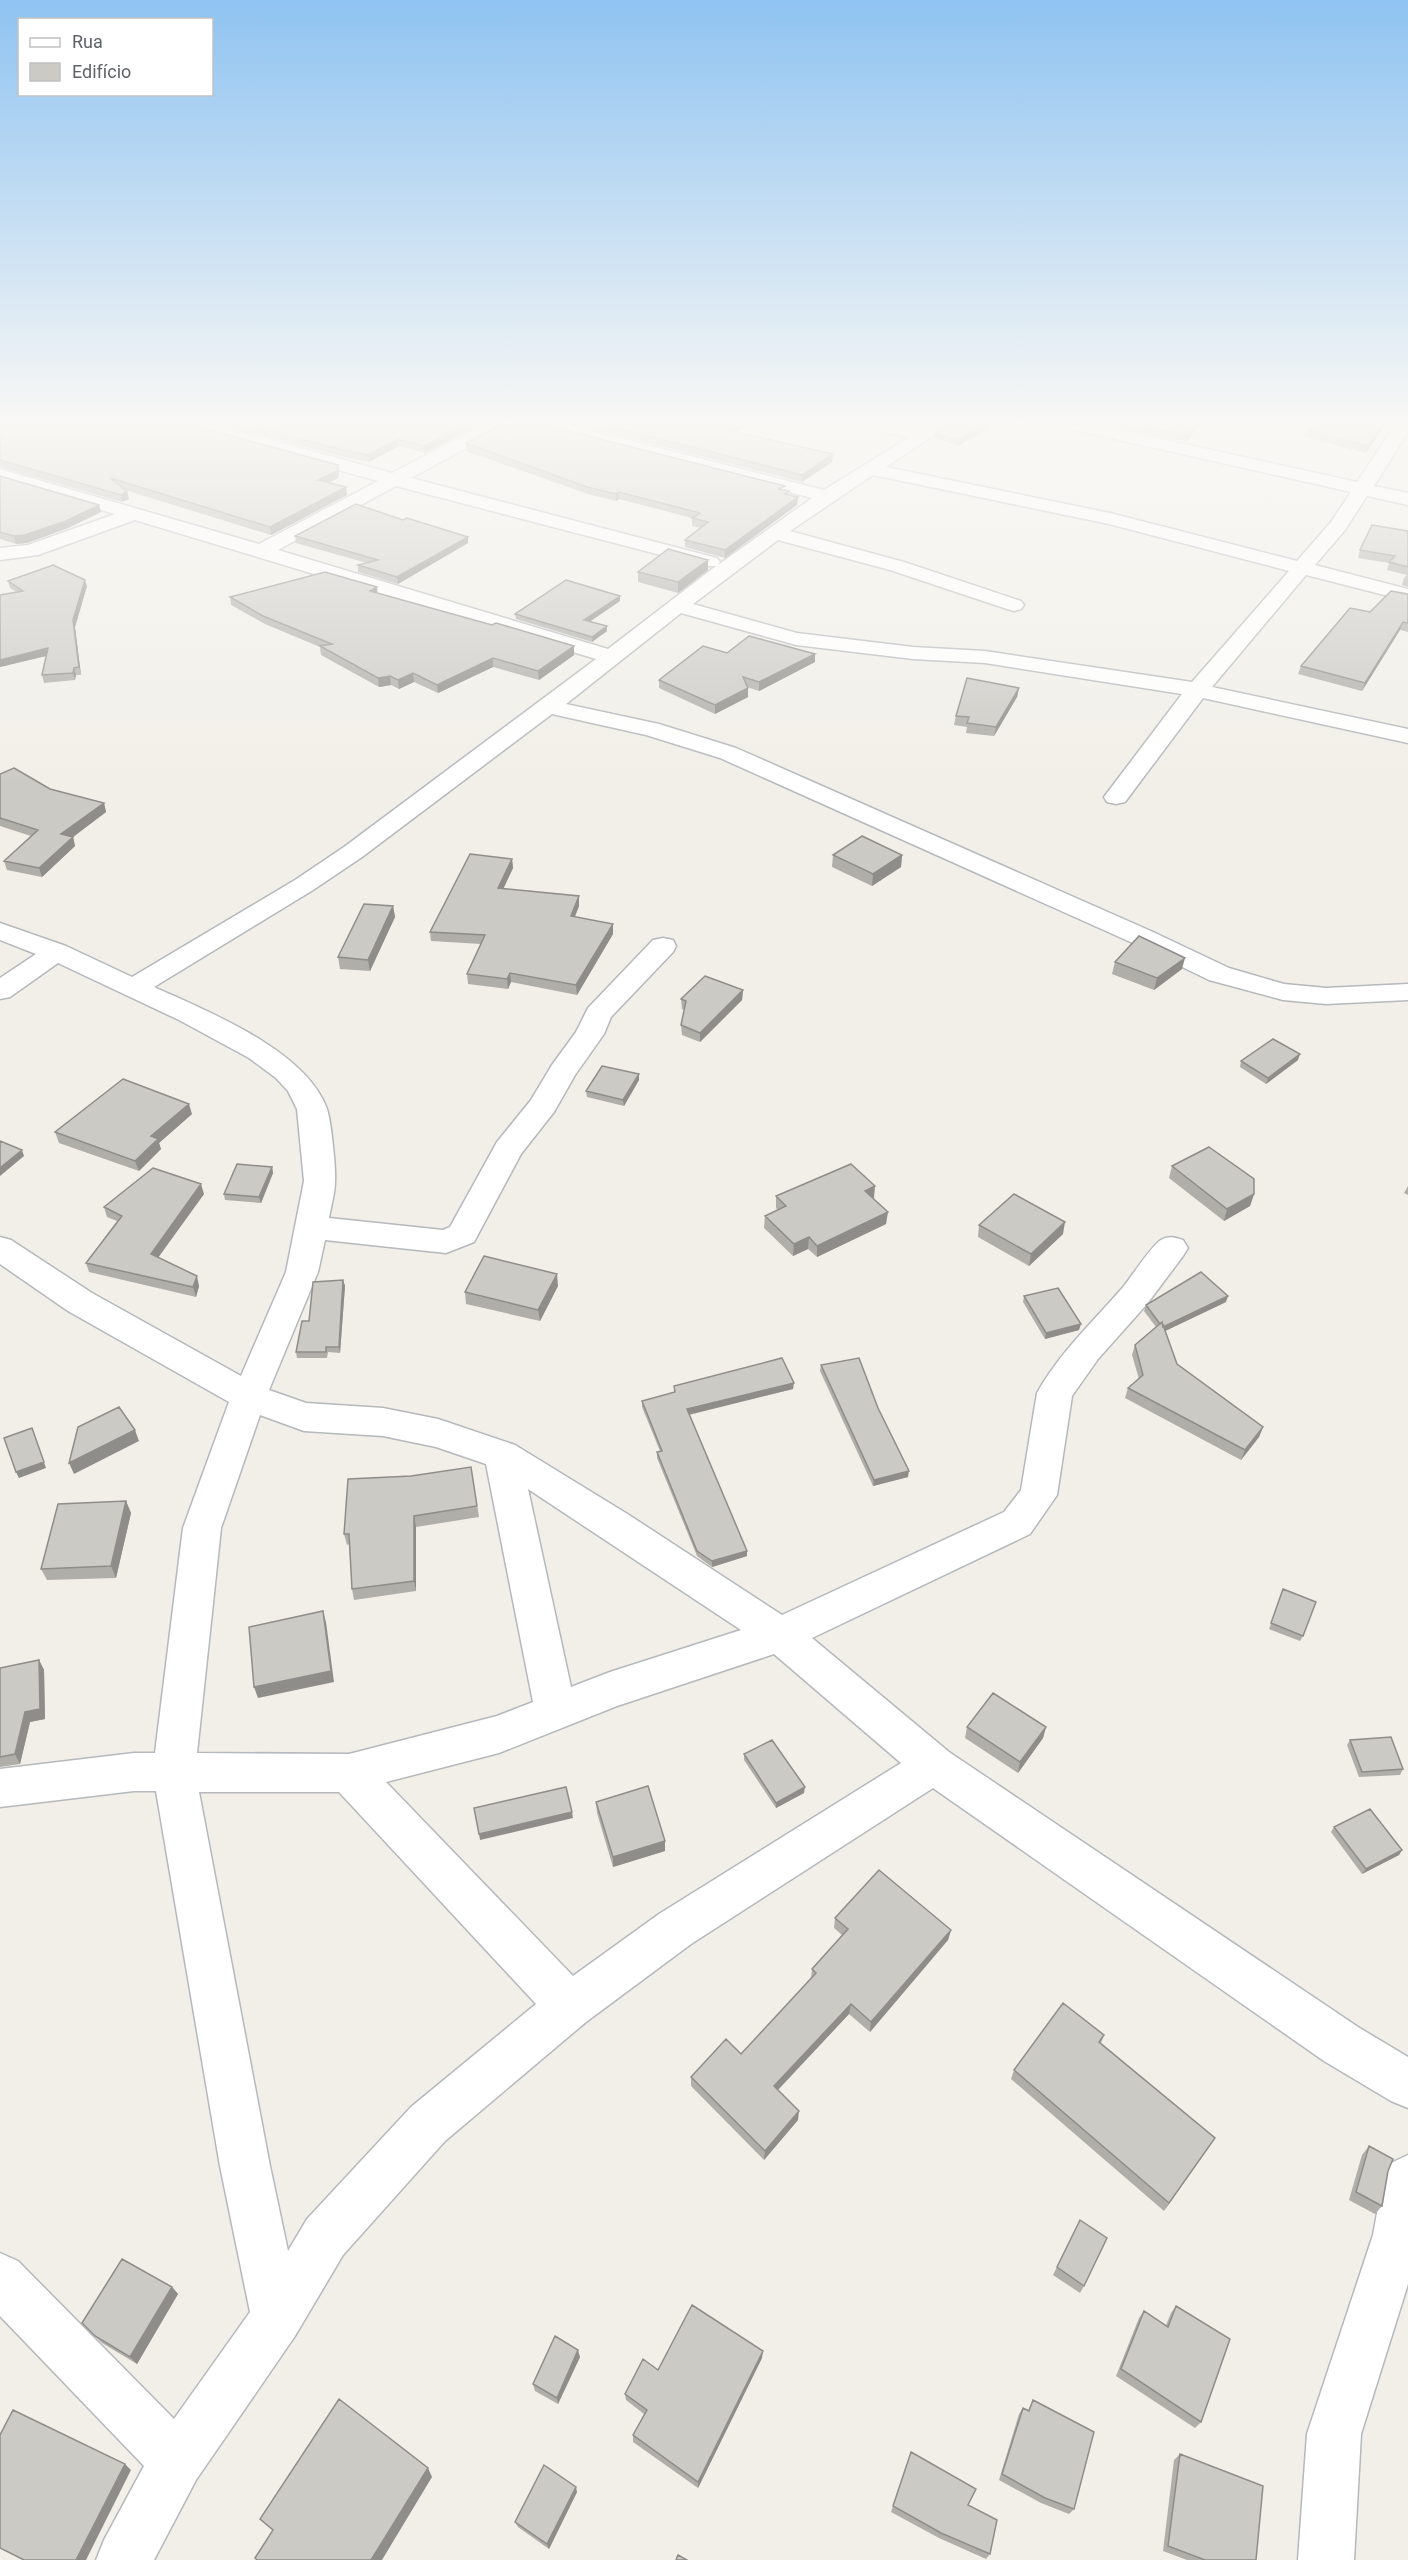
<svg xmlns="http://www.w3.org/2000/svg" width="1408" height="2560" viewBox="0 0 1408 2560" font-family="Roboto,sans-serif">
  <rect width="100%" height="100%" fill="#f1efe8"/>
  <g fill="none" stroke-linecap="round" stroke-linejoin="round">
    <defs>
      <path id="minor" d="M187,425H216L392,473L483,425H505L502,429L411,478L717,558L720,562L718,565L812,498L542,429L539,425H569L824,490L908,438L874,429L871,425H900L920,430L928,425H949L886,467L1110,513L1297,561L1331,522L1351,492L1075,430L1069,429L1066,425H1098L1357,482L1395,425H1408V432L1374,486L1408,493V505L1367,496L1345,530L1315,565L1408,589V601L1306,575L1212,687L1408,729V743L1203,698L1125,802L1116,804L1107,802L1104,797L1182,694L985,663L913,659L796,645L681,613L566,704L659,724L736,748L1153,932L1229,968L1284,984L1326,988L1408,984V1000L1326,1004L1283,1000L1209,980L1135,944L720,758L646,735L552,714L362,857L313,890L154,987C207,1011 306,1050 327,1109C331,1121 336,1168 335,1182C335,1193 331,1206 329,1218L443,1230L450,1227L497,1142L531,1100L552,1065L576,1032L588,1008L653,940L663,938L673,940L676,946L673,952L611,1017L604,1034L575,1075L554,1112L521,1154L474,1242L446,1253L325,1240L318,1272L269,1390L306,1403L383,1408L438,1419L515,1445L629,1515L782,1615L1004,1512L1021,1490L1037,1393C1060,1352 1094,1321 1124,1286C1132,1276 1152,1245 1161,1240C1169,1235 1176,1238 1183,1240L1188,1248L1183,1256L1147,1304L1098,1359L1072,1396L1057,1495L1030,1534L812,1638L949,1752L1358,2027L1408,2057V2108L1391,2101L1324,2061L933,1788L691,1944L586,2022L445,2141L343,2255L295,2336L196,2480L154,2560H96L104,2540L144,2466L0,2316V2253L18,2261L174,2419L250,2312L220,2166L156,1791H134L0,1807V1769L134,1753H155L183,1528L229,1402L68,1311L0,1264V1237L11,1240L92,1293L241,1376L286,1272L304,1181L297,1109L288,1091L276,1078L249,1058L179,1020L58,963L10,997L0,999V978L36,954L0,940V923L66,946L132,977L295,880L344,847L596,659L135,520L38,555L0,560V548L28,545L115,514L0,480V469L259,544L378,481L190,429ZM873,475L1109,524L1289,571L1192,682L985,651L913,647L797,633L693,604L778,540L890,570L1007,609L1014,611L1021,609L1024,605L1021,601L904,562L790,531ZM396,486L703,566H716L608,649L278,550ZM260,1415L304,1431L383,1436L436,1447L486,1464L533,1702L497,1716L349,1754L197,1753L221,1528ZM528,1489L741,1630L610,1672L571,1687ZM774,1654L901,1763L659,1914L573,1976L386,1782L499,1753L617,1706ZM199,1792H339L536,2004L411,2107L307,2219L288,2251L270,2166Z
        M1408,2155V2284L1361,2434L1354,2560H1298L1307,2434L1373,2235L1383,2180L1391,2163Z"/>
    </defs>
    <!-- minor casing -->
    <use href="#minor" stroke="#b5b8bc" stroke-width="3"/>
    <!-- minor -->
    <use href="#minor" fill="#fff" fill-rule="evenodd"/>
  </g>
  <!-- wall -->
  <path fill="#afaea9" d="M0,425L338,465L339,473L338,478L329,483L346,487L347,495L271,535L125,490L127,491L129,499L122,502L0,467Z
    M224,425H478L425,453L399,446L369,462L344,457Z
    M578,425H747L736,432L832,462L802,482Z
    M909,425H924L920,428Z
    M946,425H994L958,446L933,438L934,433Z
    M1108,425H1200L1186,442Z
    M1297,425H1385L1366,453L1305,437L1307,430L1310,428Z
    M466,443L784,490L789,495L798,497L797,505L725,558L685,547V540L701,528L692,526V518L619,499L616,501L588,494L466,451Z
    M0,476L99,505L101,512L68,528L27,543L16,544L0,539Z
    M403,520L468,537V543L398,584L358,572V565L367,563L296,543L295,536Z
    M1408,531V587L1402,585L1404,578L1407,575L1387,570L1389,563L1358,558L1360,550Z
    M708,570L678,593L638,582V572Z
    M8,581L87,586L75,627L81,675H76L75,680L44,683L42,675L46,656L0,667V595L17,592L10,588Z
    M377,587V593L574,655L539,680L493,667L438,693L414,682L399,689L391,685L379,687L321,655L320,647L265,624L231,605L230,597Z
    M1408,594V632L1400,630L1362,691L1298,674L1301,666L1370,612Z
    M620,601L590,621L607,631L592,642L516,619L515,614Z
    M727,653L815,654V662L759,691L747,687L748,697L715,714L659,688V680Z
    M1019,688L1017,697L994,736L966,733L967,727L954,725L956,716Z
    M0,774L50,789L104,803L106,812L73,837L75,846L42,877L7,870L4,861L31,836L0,826Z
    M833,855H902L901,867L872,886L832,867Z
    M512,859L513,868L503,889L579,906L575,917L613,934L577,995L511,982L508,989L468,984L467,974L481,944L431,941L430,932Z
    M393,906L395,917L370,971L340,969L338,957Z
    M1115,962L1182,969L1154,990L1112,974Z
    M743,990L742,1000L700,1042L682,1035L681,1025L684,1010L682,1009L681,999Z
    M1298,1060L1266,1084L1240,1067L1241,1061Z
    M639,1080L624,1106L587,1097L586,1091Z
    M192,1114L159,1143L161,1149L139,1171L59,1143L55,1132Z
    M1172,1166L1254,1194L1250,1206L1224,1221L1169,1178Z
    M272,1167L273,1173L261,1203L225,1200L224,1194Z
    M1408,1186V1195L1404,1193Z
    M204,1194L158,1258L199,1286L196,1297L89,1272L86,1263L117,1221L107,1217L104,1207Z
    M776,1196L874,1198L886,1224L817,1257L808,1249L793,1256L764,1228L765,1216L778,1210L776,1208Z
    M979,1225L1063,1234L1029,1266L978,1237Z
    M343,1280L345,1286L340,1353L328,1352L327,1358H297L296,1352L309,1321Z
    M558,1286L540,1321L466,1304L465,1292Z
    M1024,1296L1079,1330L1045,1339L1023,1302Z
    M1226,1302L1165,1331L1177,1364L1263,1427L1259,1437L1241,1460L1125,1398L1128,1388L1139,1379L1132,1355L1135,1345L1156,1327L1144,1311L1146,1305Z
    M821,1365L878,1408L908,1477L873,1486L820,1371Z
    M674,1386L793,1389L689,1415L747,1551V1556L712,1567L697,1556L657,1458V1452L660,1451L642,1407V1401L674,1392Z
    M471,1467L479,1517L416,1527V1591L354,1600L352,1589L349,1544L347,1545L344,1534L411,1476Z
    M126,1501L131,1513L116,1578L47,1580L41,1569Z
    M1281,1595L1303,1636L1300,1641L1269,1629Z
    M39,1660L44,1670L45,1719L30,1722L20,1764L0,1767V1668Z
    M967,1727H1046L1043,1738L1018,1773L965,1738Z
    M1350,1740L1403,1769L1400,1775L1359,1777L1347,1745Z
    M744,1754L804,1793L776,1808L744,1760Z
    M596,1802L665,1841V1851L613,1867L597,1813Z
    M1334,1827L1402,1850L1399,1855L1362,1874L1331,1832Z
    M835,1918L951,1930L948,1940L870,2032L849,2014L778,2090L798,2120L764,2160L691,2086V2077L741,2054L811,1979L812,1969L842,1935L834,1928Z
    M1104,2035L1101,2043L1215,2138L1164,2211L1011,2079L1014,2070Z
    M1369,2146L1388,2171L1382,2206L1375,2214L1349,2200L1362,2155Z
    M1080,2220L1084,2286L1080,2293L1053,2275Z
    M172,2287L178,2294L137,2364L102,2343L82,2323Z
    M1176,2306L1201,2422L1195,2428L1116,2376L1139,2318L1144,2311L1166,2325L1171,2313Z
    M580,2357L558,2404L535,2391L533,2384Z
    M762,2358L698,2488L633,2442V2435L644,2414L626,2400L625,2394L658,2370Z
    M1033,2400L1074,2509L1069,2514L1041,2503L999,2480L1019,2414L1023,2408L1028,2410Z
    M1180,2454L1256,2560H1187L1163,2551L1174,2460Z
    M909,2458L990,2554L986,2559L939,2538L891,2512Z
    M577,2492L549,2549L518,2527L515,2522Z"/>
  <!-- shaded-wall -->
  <path fill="#8f8d8a" d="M464,425H478L425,453L424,446Z
    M736,425H747L727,438V430Z
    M986,425H994L958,446V441Z
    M1196,425H1200L1186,442L1187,436Z
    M1382,425H1385L1366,453L1368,446Z
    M398,439L399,446L369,462L368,455Z
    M833,454L832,462L802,482V475Z
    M338,465L339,473L338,478L319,488L318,480Z
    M346,487L347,495L271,535L270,527Z
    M127,491L129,499L122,502L121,495Z
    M619,492V499L616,501V494Z
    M798,497L797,505L725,558V550Z
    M99,505L101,512L68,528L27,543L16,544L14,536Z
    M468,537V543L398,584L397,577Z
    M708,560V570L678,593V582Z
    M85,580L87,586L75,627L81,675L79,667L73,620Z
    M377,587L378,596L370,591Z
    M620,596V601L585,625L584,620Z
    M1403,622L1400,630L1362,691L1365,683Z
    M607,626V631L592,642V637Z
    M574,646V655L539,680L538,671Z
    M48,648L50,655L0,667V660Z
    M815,654V662L759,691V682Z
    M493,658V667L438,693L437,685Z
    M74,668L76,675L75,680L73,673Z
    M413,673L414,682L399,689L398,680Z
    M390,676L391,685L379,687L378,678Z
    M748,688V697L715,714V705Z
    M1019,688L1017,697L994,736L996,727Z
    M104,803L106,812L73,837L75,846L42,877L39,868L61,834Z
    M902,855L901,867L872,886L873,874Z
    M512,859L513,868L499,898L498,888Z
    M579,896V906L571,925V916Z
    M393,906L395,917L370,971L368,960Z
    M613,924V934L577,995L576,985Z
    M1185,958L1182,969L1154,990L1157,978Z
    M510,973L511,982L508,989L507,979Z
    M743,990L742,1000L700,1042V1033Z
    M1300,1054L1298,1060L1266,1084L1268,1078Z
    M639,1074V1080L624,1106L623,1100Z
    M189,1104L192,1114L159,1143L161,1149L139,1171L135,1161L151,1136Z
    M22,1150L24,1156L0,1176V1168Z
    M272,1167L273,1173L261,1203L259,1197Z
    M201,1184L204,1194L154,1263L151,1254Z
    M875,1186L874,1198L864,1203L865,1191Z
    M1254,1194L1250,1206L1224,1221L1227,1209Z
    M888,1212L886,1224L817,1257V1246Z
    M1065,1222L1063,1234L1029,1266L1031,1254Z
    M809,1237L808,1249L793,1256L794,1244Z
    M557,1274L558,1286L540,1321L538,1310Z
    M197,1276L199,1286L196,1297L193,1287Z
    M343,1280L345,1286L340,1353L339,1347Z
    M1228,1296L1226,1302L1161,1333L1163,1327Z
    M1081,1324L1079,1330L1045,1339L1046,1333Z
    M794,1383L793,1389L687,1415V1409Z
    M1263,1427L1259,1437L1241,1460L1245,1450Z
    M135,1430L139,1441L74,1474L69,1463Z
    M34,1434L46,1468L19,1478L16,1472Z
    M909,1471L908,1477L873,1486L874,1480Z
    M126,1501L131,1513L116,1578L111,1566Z
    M414,1516L416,1527V1591L414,1581Z
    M747,1551V1556L712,1567V1561Z
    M323,1611L326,1622L334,1682L258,1698L254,1687Z
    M39,1660L44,1670L45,1719L30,1722L20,1764L15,1754L25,1712Z
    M1046,1727L1043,1738L1018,1773L1020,1762Z
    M805,1787L804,1793L776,1808V1803Z
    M572,1812L573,1818L480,1840L479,1834Z
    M665,1841V1851L613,1867V1857Z
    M1402,1850L1399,1855L1362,1874L1366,1869Z
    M951,1930L948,1940L870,2032L871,2022Z
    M851,2004L849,2014L773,2095L774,2086Z
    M799,2111L798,2120L764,2160L765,2151Z
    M1215,2138L1209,2147L1164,2211L1169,2203Z
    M172,2287L178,2294L137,2364L130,2357Z
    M578,2350L580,2357L558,2404L557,2398Z
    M763,2351L762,2358L698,2488V2482Z
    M125,2464L131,2470L86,2560H76Z
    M428,2468L432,2477L382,2560H371Z
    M576,2487L577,2492L549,2549L547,2544Z"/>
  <!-- building -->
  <path fill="#cccac5" stroke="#8f8d8a" stroke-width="1.5" d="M0,425H192L338,465L337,471L318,480L346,487L270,527L110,478L127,491L121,495L0,460Z
    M250,425H464L424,446L398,439L368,455L342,450Z
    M500,425H545L785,486L779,489L789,491L785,494L798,497L725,550L685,540L708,522L692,518L700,513L619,492L616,494L587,487L466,443Z
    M606,425H736L727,430L833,454L802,475Z
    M946,425H986L958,441L934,433Z
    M1139,425H1196L1187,436Z
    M1314,425H1382L1368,446L1307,430Z
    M0,476L99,505L66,521L25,535L14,536L0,532Z
    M356,504L403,520L407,518L468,537L397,577L358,565L378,560L295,536Z
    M1372,525L1408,531V567L1389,562L1395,556L1360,550Z
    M668,549L708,560L678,582L638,572Z
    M53,565L85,580L73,620L79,667L74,668L73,673L42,675L48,648L0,660V595L23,591L8,581Z
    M325,572L377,587L370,591L492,625L496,623L574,646L538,671L493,658L437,685L413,673L398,680L390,676L378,678L320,646L332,644L263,616L230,597Z
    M566,580L620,596L584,620L607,626L592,637L515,614Z
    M1391,591L1408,594V623L1403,622L1365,683L1301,666L1350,608L1370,612Z
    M749,636L815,654L759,682L743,677L748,688L715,705L659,680L703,646L727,653Z
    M967,678L1019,688L996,727L967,723L969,717L956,716Z
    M14,768L50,789L104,803L61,834L73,837L39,868L4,861L38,830L0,818V774Z
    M862,836L902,855L873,874L833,855Z
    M470,854L512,859L498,888L579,896L571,916L613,924L576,985L510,973L507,979L467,974L485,935L430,932Z
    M364,904L393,906L368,960L338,957Z
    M1139,936L1185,958L1157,978L1115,962Z
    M705,976L743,990L700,1033L681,1025L686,1001L681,999Z
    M1273,1039L1300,1054L1268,1078L1241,1061Z
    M602,1066L639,1074L623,1100L586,1091Z
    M123,1079L189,1104L151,1136L158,1139L135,1161L55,1132Z
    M0,1141L22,1150L0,1168Z
    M1209,1147L1254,1179V1194L1227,1209L1172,1166Z
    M237,1164L272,1167L259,1197L224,1194Z
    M851,1164L875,1186L865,1191L888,1212L817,1246L809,1237L794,1244L765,1216L786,1206L776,1196Z
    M153,1168L201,1184L151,1254L197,1276L193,1287L86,1263L122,1216L104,1207Z
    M1014,1194L1065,1222L1031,1254L979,1225Z
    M484,1256L557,1274L538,1310L465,1292Z
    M1201,1272L1228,1296L1163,1327L1162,1322L1160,1324L1146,1305Z
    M343,1280L339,1347H326V1352H296L302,1321H309L313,1282Z
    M1058,1288L1081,1324L1046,1333L1024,1296Z
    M1162,1322L1177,1364L1263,1427L1245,1450L1128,1388L1143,1375L1135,1345Z
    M782,1358L794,1383L687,1409L747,1551L712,1561L697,1551L657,1452L662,1451L642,1401L675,1392L674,1386Z
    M859,1358L878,1408L909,1471L874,1480L821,1365Z
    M119,1407L135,1430L69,1463L78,1427Z
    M32,1428L44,1462L16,1472L4,1438Z
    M471,1467L477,1506L414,1516V1581L352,1589L349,1534H344L348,1479L411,1476Z
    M126,1501L111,1566L41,1569L58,1504Z
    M1283,1589L1316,1602L1303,1636L1271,1623Z
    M323,1611L331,1671L254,1687L249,1627Z
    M39,1660L40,1709L25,1712L15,1754L0,1757V1668Z
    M993,1693L1046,1727L1020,1762L967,1727Z
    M1391,1737L1403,1769L1362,1772L1350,1740Z
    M772,1740L805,1787L776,1803L744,1754Z
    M648,1786L665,1841L613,1857L596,1802Z
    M566,1787L572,1812L479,1834L474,1808Z
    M1370,1809L1402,1850L1366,1869L1334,1827Z
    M879,1870L951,1930L871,2022L851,2004L774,2086L799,2111L765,2151L691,2077L726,2039L741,2054L816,1973L812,1969L848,1929L835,1918Z
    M1063,2003L1104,2035L1099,2042L1215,2138L1169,2203L1014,2070Z
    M1369,2146L1393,2159L1388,2171L1382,2206L1356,2192Z
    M1080,2220L1107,2238L1084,2286L1057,2267Z
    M122,2259L172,2287L130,2357L95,2336L82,2323Z
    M692,2305L763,2351L698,2482L633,2435L647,2410L625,2394L643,2359L658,2370Z
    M1176,2306L1230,2339L1201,2422L1121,2369L1144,2311L1168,2327Z
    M555,2336L578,2350L557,2398L533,2384Z
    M339,2399L428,2468L371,2560H257L255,2558L273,2530L260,2519Z
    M1033,2400L1094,2432L1074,2509L1045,2498L1002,2474L1023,2408L1029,2411Z
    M13,2410L125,2464L76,2560H24L0,2548V2435Z
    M911,2452L976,2489L968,2505L997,2520L990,2554L941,2533L893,2506Z
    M1180,2454L1263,2486L1256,2560H1205L1168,2546Z
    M544,2465L576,2487L547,2544L515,2522Z
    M678,2555L687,2560H676Z"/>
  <!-- sky -->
  <linearGradient id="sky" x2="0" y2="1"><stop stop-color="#8fc3f1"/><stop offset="0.54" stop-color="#f9f8f5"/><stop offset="1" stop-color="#f9f8f5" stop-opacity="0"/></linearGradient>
  <rect width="1408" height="783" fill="url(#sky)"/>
  <!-- legend -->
  <rect x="18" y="18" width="195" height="78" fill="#ffffff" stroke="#bfc1c3" stroke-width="1.5"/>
  <rect x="30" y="38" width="30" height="9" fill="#ffffff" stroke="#bfc1c3" stroke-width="1.5"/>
  <text x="72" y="48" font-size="18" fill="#5f6368">Rua</text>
  <rect x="30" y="63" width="30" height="18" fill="#cccac5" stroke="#bfc1c3" stroke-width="1.5"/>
  <text x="72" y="78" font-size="18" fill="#5f6368">Edifício</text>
</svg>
